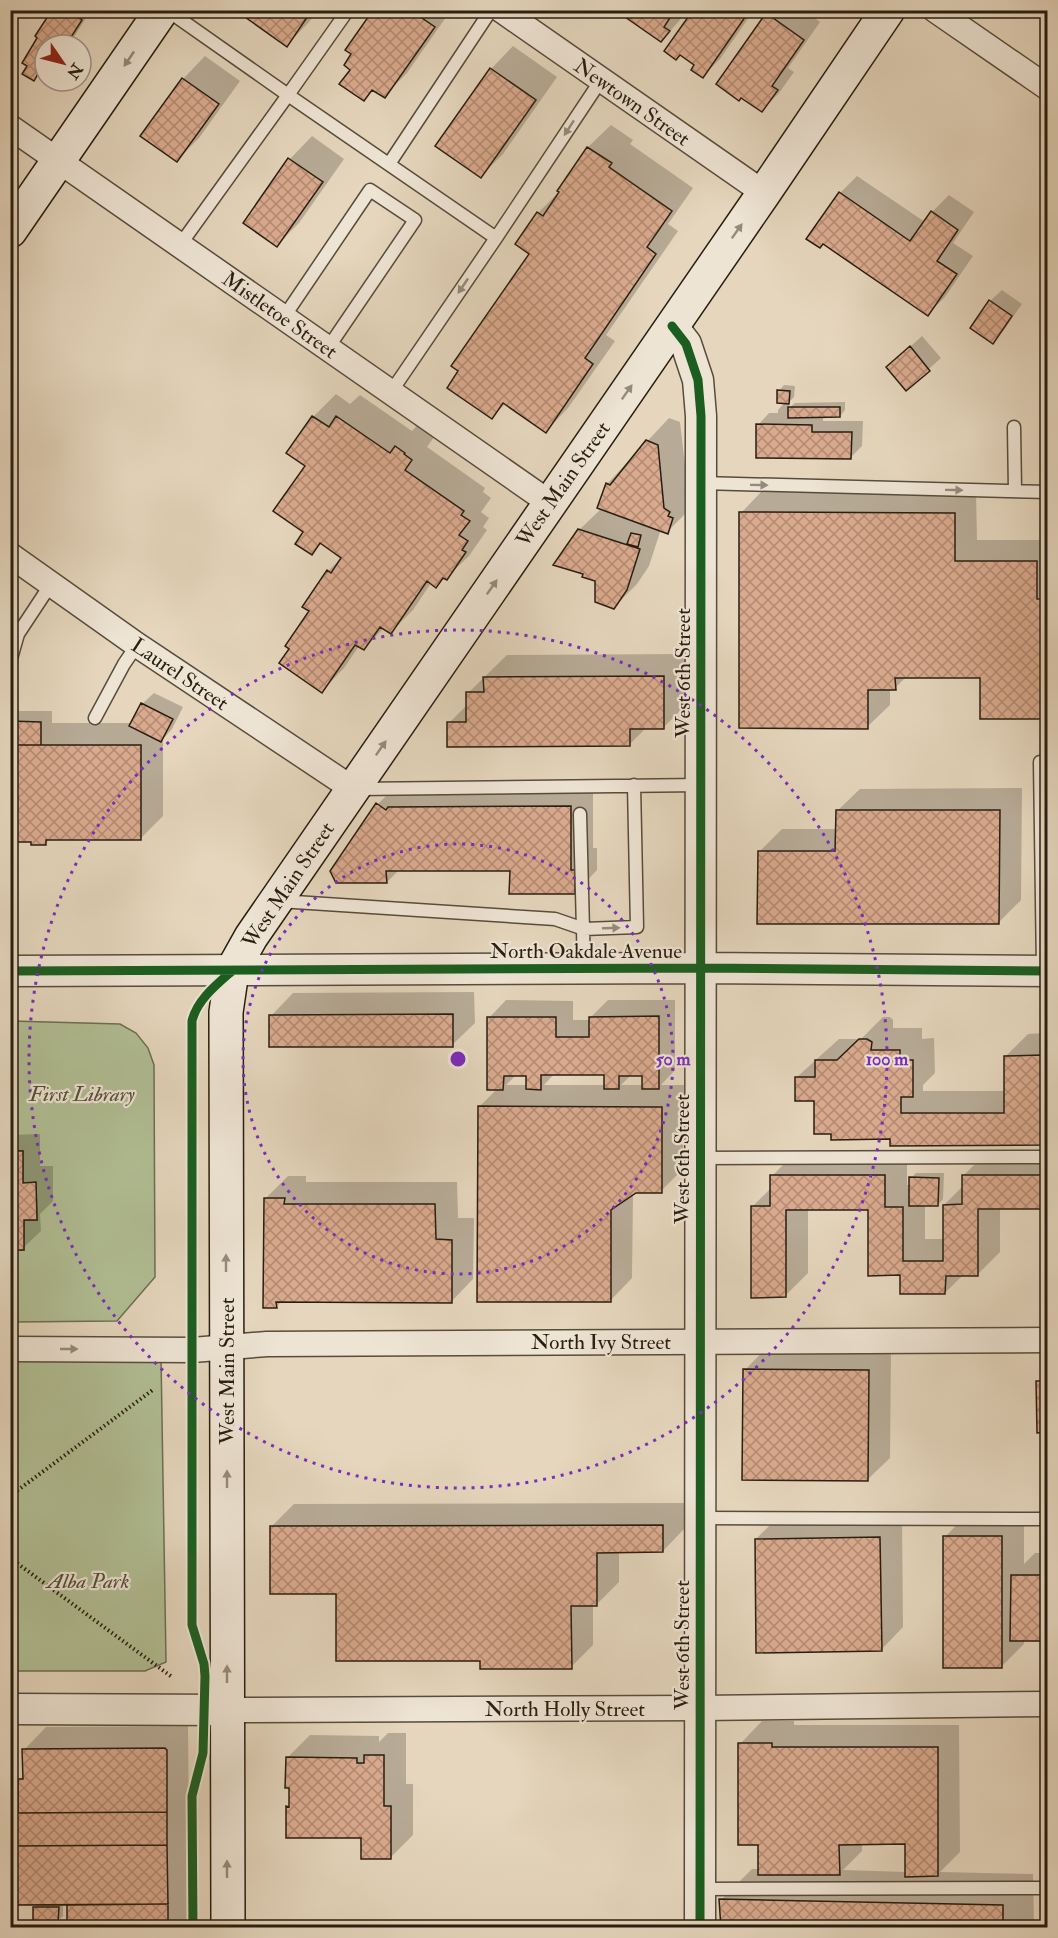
<svg xmlns="http://www.w3.org/2000/svg" width="1058" height="1938" viewBox="0 0 1058 1938" font-family="'IM FELL Double Pica',serif">
  <defs>
    <pattern id="building-cross-hatch" width="8" height="8" patternUnits="userSpaceOnUse" patternTransform="scale(1.5)"><rect width="8" height="8" fill="#daaa8e"/><path d="M0 0l8 8M0 8l8-8" fill="none" stroke="#b18a73"/></pattern>
  </defs>
  <rect width="100%" height="100%" fill="#e5d6bd"/>
  <filter id="stains"><feTurbulence type="fractalNoise" baseFrequency=".00333" numOctaves="4"/><feColorMatrix values="0 0 0 0 .2 0 0 0 0 .09 0 0 0 0 .02 0 0 0 .5 -.17"/></filter>
  <radialGradient id="worn" r=".72"><stop offset=".6" stop-color="#630" stop-opacity="0"/><stop offset="1" stop-color="#630" stop-opacity=".3"/></radialGradient>
  <!-- green -->
  <path fill="#b1be94" stroke="#6c6e52" stroke-width="1.5" d="M11,1021L120,1024L136,1033L148,1048L154,1065L155,1277L117,1321L11,1322L10,1250H24V1220H37L36,1183H23V1151H11Z
    M161,1357L166,1662L145,1671H11L10,1358Z"/>
  <!-- shadow -->
  <path fill="#0003" fill-rule="evenodd" d="M53,10H91L69,45H45V76L40,73L34,79Z
    M238,10H318L309,22L287,45Z
    M374,10H451L407,73L384,96L373,89L364,99L352,69Z
    M618,10H689L661,41Z
    M694,10H754L720,59L703,76L696,64Z
    M771,10H804L820,22L788,68L794,72L779,93L762,110L767,14Z
    M513,46L557,77L503,154L481,176L437,146L491,69Z
    M205,56L240,81L199,138L177,160L142,135L183,79Z
    M611,125L633,140L630,144L693,188L668,224L678,231L606,335L615,341L568,408L546,431L506,403L492,417L531,253L538,213L560,191L559,190L588,147Z
    M312,136L344,159L299,223L277,245L245,223L290,159Z
    M857,176L925,222L932,212L949,195L974,212L953,243L973,256L945,297L928,314L840,193Z
    M1002,290L1022,304L1004,330L993,342L990,301Z
    M922,336L941,358L907,389L888,367Z
    M784,385L795,386L794,397L787,404H789V408L795,403L845,402V410L840,416H823V421H863L862,446L851,457L758,425L769,413H778V410L785,402L779,391Z
    M336,394L350,404L360,395L412,431L418,424L427,430L425,431L434,437L427,447L485,488L483,492L491,498L481,512L489,518L483,527L487,530L469,556L446,578L445,577L436,586L431,583L413,610L391,632L384,628L363,649L359,646L344,668L322,691L291,648L311,611L328,571L342,557L322,543L312,553L305,531L307,466L313,417Z
    M669,418L680,422L690,509L667,532L661,529L649,566L637,584L614,607L596,580L579,530L602,508L607,484Z
    M763,490L976,491L977,540H1048V717L982,677L907,676L895,688H890V705L867,727L741,513Z
    M686,654V705L663,728H646L629,745L449,723L468,704V693L507,655Z
    M154,693L183,707L172,729L163,739V816L140,839H50L45,844L33,840H10V711H52V723H133L142,704Z
    M400,782L409,788L593,785V848H597V870L575,893L511,870H399L387,882L378,804Z
    M1022,788L1021,900L999,922L759,852L782,829H837V811L860,789Z
    M474,992L475,1023L452,1045L271,1016L293,993Z
    M506,1000L573,1001V1020H591V1017L608,1000H675V1070L661,1085H684L683,1169L661,1191H635L633,1193L632,1278L610,1301L479,1107L498,1088L489,1018ZM555,1073L606,1074L605,1085H544ZM517,1074H527V1085H506ZM632,1074H643V1085H621Z
    M883,1017H890L893,1020V1028H922V1039L934,1038L935,1073L923,1085V1091H1006V1056L1028,1034L1048,1033V1144L891,1138L832,1133L815,1100L797,1077L839,1039H861Z
    M40,1134V1166H53V1201L40,1214L41,1231L23,1248L10,1249V1135Z
    M907,1153V1185H911V1178L916,1173H944L943,1199L938,1205H925V1239H945L944,1205L963,1186V1176L986,1153H1048V1207H1000V1252L977,1275H963L945,1293L902,1274L869,1208H808V1273L785,1296L752,1207L772,1187V1176L794,1154Z
    M288,1176H306V1182H457L458,1218H474L473,1279L451,1302L282,1301L276,1307L266,1198Z
    M767,1347L891,1349L890,1458L867,1480L745,1370Z
    M1048,1372V1431L1038,1382Z
    M685,1503V1528L663,1551H619V1582L596,1605H593V1645L571,1667L482,1659L338,1592L271,1527L294,1504Z
    M967,1514H1024V1564L1035,1553H1048V1639H1024V1644L1001,1667L945,1537Z
    M902,1515L903,1627L881,1650L756,1539L778,1517Z
    M762,1721H794V1725H959L960,1852L940,1872L1033,1874L1034,1928H722L721,1900L752,1869H760V1844L740,1744ZM862,1843H906V1872L843,1870L862,1851Z
    M188,1726L190,1928H43L49,1921L34,1908L39,1903H11L10,1795H19V1780L24,1775V1750L46,1727ZM63,1903H69L68,1924H55L63,1916Z
    M388,1733H406V1784H413V1835L390,1858L362,1836L288,1807L290,1805V1787L287,1758L310,1735L379,1736V1742Z
    M456,1920V1928H304L309,1922Z"/>
  <!-- building -->
  <path fill="url(#building-cross-hatch)" stroke="#281e10" stroke-width="1.5" d="M52,10H83L80,18L82,20L66,45H45V77L38,74L34,81L22,74L27,66L22,63L37,38L35,36Z
    M235,10H312L287,47Z
    M373,10H410L435,27L385,98L372,90L364,101L339,84L350,70L344,65L351,54L345,50Z
    M615,10H675L664,27L670,31L661,42Z
    M693,10H750L703,78L691,70L694,65L680,55L676,60L664,51Z
    M766,13L804,40L772,86L778,90L762,112L741,98L739,101L716,84Z
    M490,68L536,100L481,178L435,146Z
    M182,78L219,104L177,162L140,136Z
    M587,147L612,163L609,167L672,211L647,247L656,254L585,358L593,364L546,433L503,403L492,419L447,388L458,371L451,366L529,254L515,244L537,212L543,216L559,192L557,191Z
    M288,158L323,182L277,247L243,223Z
    M839,192L910,241L931,211L958,230L937,261L957,274L928,316L823,244L820,248L806,239Z
    M989,300L1012,316L993,344L970,328Z
    M910,346L930,371L906,391L886,367Z
    M777,390L790,391L789,404L777,403Z
    M788,407H840V417L788,418Z
    M312,416L329,427L336,416L390,453L395,446L405,453L404,454L412,460L405,470L464,511L461,515L470,521L459,535L468,541L462,550L466,552L447,580L443,578L436,588L427,581L391,634L380,627L364,650L355,645L322,693L279,663L289,649L285,646L309,611L302,607L327,570L331,573L341,558L320,543L312,555L295,544L303,532L273,511L305,466L286,453Z
    M756,424L812,425V432H852L851,459L756,458Z
    M646,440L658,445L664,508L670,512L668,516L673,518L668,534L597,508L606,483L610,485Z
    M739,512L955,513V561H1037V599H1048V719H980V678H895L896,690H868V729L739,728Z
    M578,529L640,549L627,590L614,609L595,602V581L582,577L583,574L553,565Z
    M631,533L641,535L638,547L627,544Z
    M664,676V729H630V746L447,747V722H466V692H484L483,677Z
    M141,703L173,719L161,742L129,726Z
    M10,721L41,722V745H10Z
    M10,745H141V840H46V845H31V842H10Z
    M376,803L386,810L388,807L571,806V870H575V894H509L510,871H386L387,883H336L330,871Z
    M836,810H1000L999,924H757L758,851H835Z
    M453,1014V1047H269V1015Z
    M659,1016V1089H642V1076H619V1089H604V1075H541V1090L526,1089V1076H504L503,1090H487V1017H556V1037H589V1017Z
    M859,1039H867L872,1042L871,1050H900V1060H913V1097H901V1113H1004V1056L1042,1055L1043,1089H1048V1145L890,1146V1139L831,1140V1134H814V1101H795V1077H815V1060H837Z
    M478,1106L662,1107V1193H636L611,1210V1302H477Z
    M10,1151H23V1183L36,1182L37,1220H24V1250H10Z
    M770,1175H885V1207H903V1261H943V1205L962,1204V1175H1048V1209H978V1276H946L945,1294H900V1275L868,1276V1210H786V1297L751,1298V1206H770Z
    M909,1177L939,1178L938,1206H909Z
    M264,1198H285L284,1204H435L436,1239L452,1240V1303L276,1302L277,1308H263Z
    M743,1369L869,1370L868,1481L742,1480Z
    M1036,1381H1048V1432L1037,1433Z
    M663,1525V1552L597,1553V1606H571L572,1669H480V1661H336V1594H270V1526Z
    M943,1536H1002V1668H943Z
    M880,1537L882,1651L756,1653L755,1539Z
    M1011,1575H1048V1641H1010Z
    M738,1743H772V1747H938V1876L905,1877V1844L839,1845L840,1875H758V1845H738Z
    M165,1748L167,1750V1812L18,1813V1779H23L22,1749Z
    M364,1755H384V1806H391V1859H361V1838H286V1806L289,1807V1788H285L286,1757L357,1758V1763H364Z
    M167,1812V1845L10,1846L12,1813Z
    M167,1845L168,1904L10,1905V1846Z
    M719,1899L1003,1905V1928H721Z
    M168,1904V1928H67V1905Z
    M33,1907H59L58,1923L33,1922Z"/>
  <g fill="none" stroke-linecap="round" stroke-linejoin="round">
    <defs>
      <path id="service" d="M167,10L288,95L348,10
        M389,164L491,10
        M180,245L288,95L496,238
        M284,317L370,190L415,220L328,348
        M391,392L496,238L601,80
        M1014,427L1015,491
        M701,483L1048,492
        M10,662L18,634L51,584
        M95,718L124,664L137,645
        M1040,762L1043,971
        M357,789L701,785
        M580,814L584,969
        M279,901L555,919L584,929L637,927L634,785
        M701,1158L1048,1157
        M701,1518L1048,1519
        M701,1889L1048,1888"/>
      <path id="minor" d="M501,10L764,193
        M935,10L1048,88
        M10,127L550,503
        M10,555L137,645L353,789
        M10,1349L192,1350L267,1344L1048,1340
        M227,1710L700,1708L1048,1704"/>
      <path id="tertiary" d="M672,326L686,344L698,380L701,416L700,1928
        M10,971L701,968L1048,971
        M10,1709L227,1710"/>
      <path id="secondary" d="M10,231L162,10
        M228,1928L226,1012L232,971L251,937L764,193L888,10"/>
    </defs>
    <!-- service casing -->
    <use href="#service" stroke="#574c3b" stroke-width="15"/>
    <!-- minor casing -->
    <use href="#minor" stroke="#574c3b" stroke-width="27"/>
    <!-- tertiary casing -->
    <use href="#tertiary" stroke="#574c3b" stroke-width="33"/>
    <!-- secondary casing -->
    <use href="#secondary" stroke="#281e10" stroke-width="36"/>
    <!-- path -->
    <path stroke="#281e10" stroke-width="4" stroke-dasharray="1.5 3" stroke-linecap="butt" d="M10,1496L154,1389
      M10,1558L172,1677"/>
    <!-- service -->
    <use href="#service" stroke="#eee4d4" stroke-width="12"/>
    <!-- minor -->
    <use href="#minor" stroke="#eee4d4" stroke-width="24"/>
    <!-- tertiary -->
    <use href="#tertiary" stroke="#eee4d4" stroke-width="30"/>
    <!-- secondary -->
    <use href="#secondary" stroke="#eee4d4" stroke-width="33"/>
    <defs>
      <path id="cycleway" d="M672,326L686,344L698,380L701,416L700,1928
        M10,971L701,968L1048,971
        M193,1928L192,1796L203,1753L205,1676L204,1664L192,1625V1021C197,1000 216,985 232,971"/>
    </defs>
    <!-- cycleway casing -->
    <use href="#cycleway" stroke="#eee4d4" stroke-width="13"/>
    <!-- cycleway -->
    <use href="#cycleway" stroke="#1b5e20" stroke-width="9"/>
  </g>
  <!-- one-way arrows -->
  <defs><path id="oneway-solid" d="M-6-.8H1V-3.2L6.5 0L1 3.2V.8H-6Z" transform="scale(1.5)"/></defs>
  <g fill="#958b7c">
    <use href="#oneway-solid" transform="translate(129 59) rotate(124)"/>
    <use href="#oneway-solid" transform="translate(569 128) rotate(123)"/>
    <use href="#oneway-solid" transform="translate(737 231) rotate(-55)"/>
    <use href="#oneway-solid" transform="translate(463 286) rotate(124)"/>
    <use href="#oneway-solid" transform="translate(627 392) rotate(-55)"/>
    <use href="#oneway-solid" transform="translate(759 485) rotate(1)"/>
    <use href="#oneway-solid" transform="translate(954 490) rotate(1)"/>
    <use href="#oneway-solid" transform="translate(492 587) rotate(-55)"/>
    <use href="#oneway-solid" transform="translate(381 748) rotate(-55)"/>
    <use href="#oneway-solid" transform="translate(611 928) rotate(-2)"/>
    <use href="#oneway-solid" transform="translate(226 1263) rotate(-90)"/>
    <use href="#oneway-solid" transform="translate(69 1349)"/>
    <use href="#oneway-solid" transform="translate(227 1479) rotate(-90)"/>
    <use href="#oneway-solid" transform="translate(227 1674) rotate(-90)"/>
    <use href="#oneway-solid" transform="translate(227 1869) rotate(-90)"/>
  </g>
  <!-- distance rings -->
  <g fill="none" stroke="#7b2cbf" stroke-width="3" stroke-dasharray="3 6">
    <circle cx="458" cy="1059" r="215"/>
    <circle cx="458" cy="1059" r="429"/>
  </g>
  <g text-anchor="middle" stroke-width="4.5" stroke-linejoin="round" paint-order="stroke">
    <!-- street labels -->
    <g font-size="21" fill="#281e10" stroke="#eee4d4">
      <text transform="translate(632 102) rotate(35)" y="7">Newtown Street</text>
      <text transform="translate(280 315) rotate(35)" y="7">Mistletoe Street</text>
      <text transform="translate(563 484) rotate(-55)" y="7">West Main Street</text>
      <text transform="translate(683 673) rotate(-90)" y="7">West 6th Street</text>
      <text transform="translate(180 674) rotate(34)" y="7">Laurel Street</text>
      <text transform="translate(288 885) rotate(-56)" y="7">West Main Street</text>
      <text x="586" y="958">North Oakdale Avenue</text>
      <text transform="translate(682 1159) rotate(-90)" y="7">West 6th Street</text>
      <text x="601" y="1349">North Ivy Street</text>
      <text transform="translate(227 1371) rotate(-90)" y="7">West Main Street</text>
      <text transform="translate(682 1645) rotate(-90)" y="7">West 6th Street</text>
      <text x="565" y="1716">North Holly Street</text>
    </g>
    <!-- park labels -->
    <g font-size="21" font-style="italic" fill="#514e38" stroke="#eee4d4">
      <text x="82" y="1101">First Library</text>
      <text x="88" y="1588">Alba Park</text>
    </g>
  </g>
  <circle cx="458" cy="1059" r="9" fill="#7b2cbf" stroke="#eee4d4" stroke-width="3"/>
  <g font-size="18" text-anchor="middle" font-weight="bold" fill="#7b2cbf" stroke="#eee4d4" stroke-width="4.5" stroke-linejoin="round" paint-order="stroke">
    <text x="673" y="1065">50 m</text>
    <text x="887" y="1065">100 m</text>
  </g>
  <!-- margin -->
  <rect width="1058" height="1938" fill="none" stroke="#e5d6bd" stroke-width="36"/>
  <rect x="12" y="12" width="1034" height="1914" fill="none" stroke="#281e10" stroke-width="3"/>
  <rect x="18" y="18" width="1022" height="1902" fill="none" stroke="#281e10" stroke-width="1.5"/>
  <!-- north arrow -->
  <g transform="translate(63 63) rotate(125)"><circle r="28" fill="#eee4d4" stroke="#9f9586" stroke-width="1.5"/>
  <path d="M0-4.5L10 22L0 15L-10 22Z" fill="#8f2418"/>
  <text y="-9" font-size="16" font-weight="bold" text-anchor="middle" fill="#281e10">N</text>
  </g>
  <rect width="100%" height="100%" filter="url(#stains)"/>
  <rect width="100%" height="100%" fill="url(#worn)"/>
</svg>
